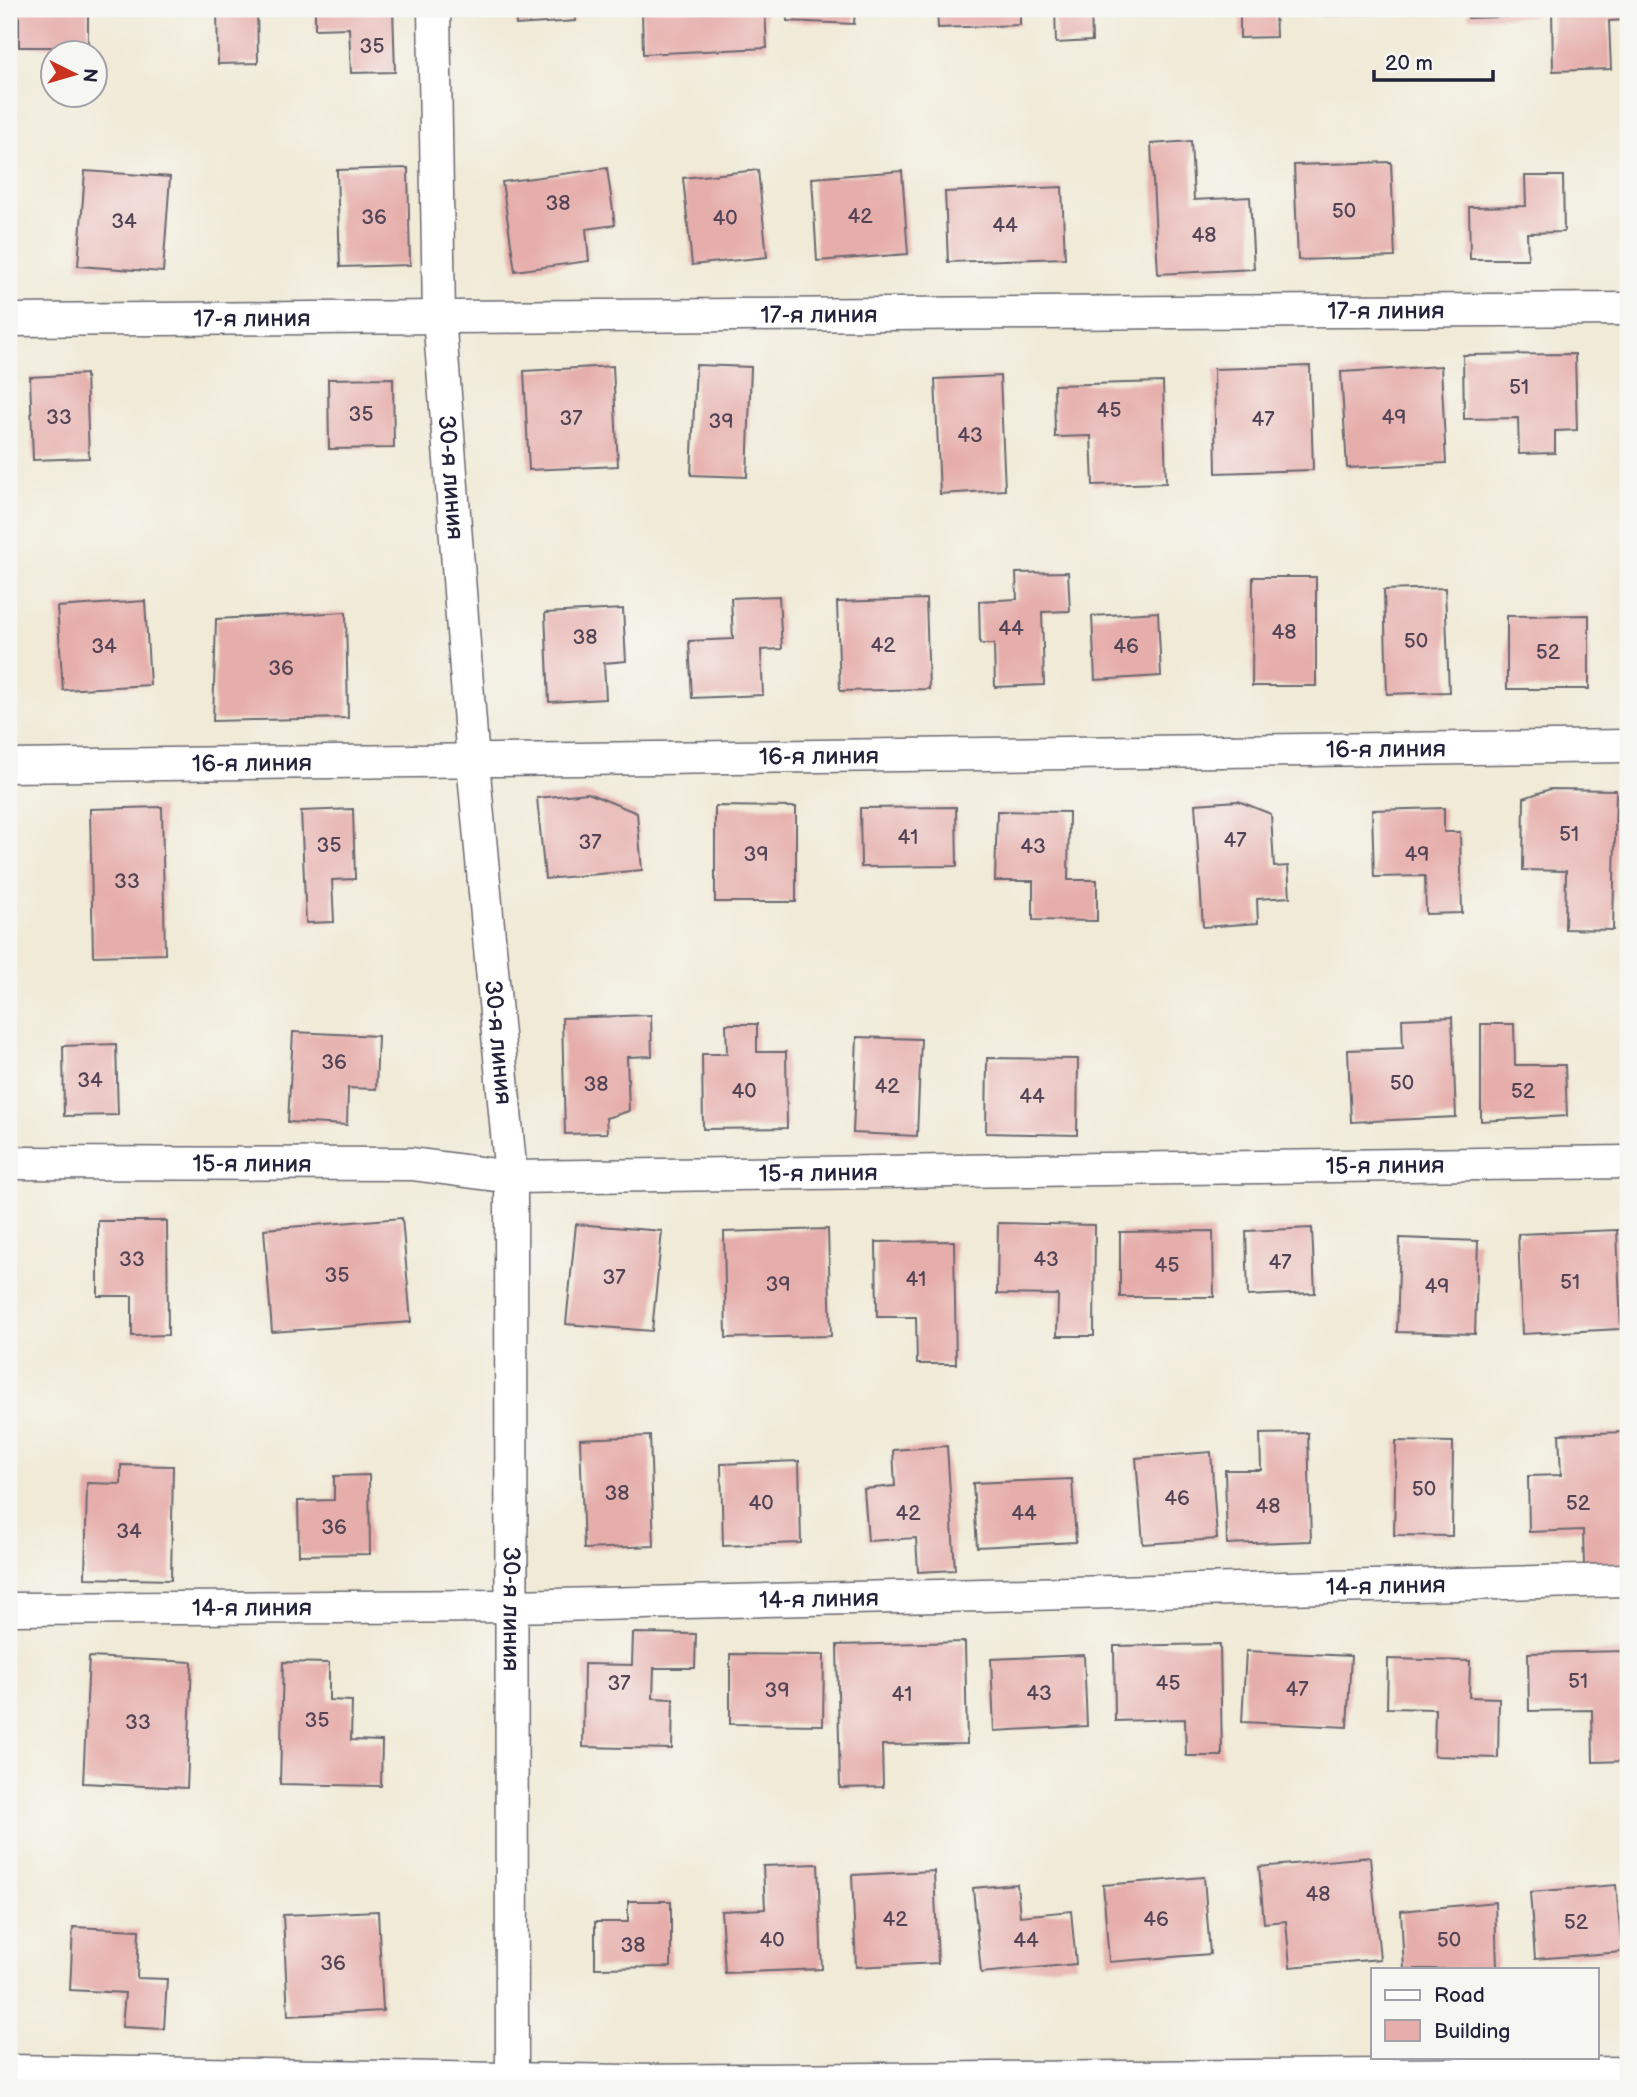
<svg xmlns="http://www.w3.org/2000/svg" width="1637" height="2097" viewBox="0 0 1637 2097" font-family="'Balsamiq Sans',sans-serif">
  <rect width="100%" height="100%" fill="#f6f6f2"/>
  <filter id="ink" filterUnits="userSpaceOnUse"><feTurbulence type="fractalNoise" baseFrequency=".0143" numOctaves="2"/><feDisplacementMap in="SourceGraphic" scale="14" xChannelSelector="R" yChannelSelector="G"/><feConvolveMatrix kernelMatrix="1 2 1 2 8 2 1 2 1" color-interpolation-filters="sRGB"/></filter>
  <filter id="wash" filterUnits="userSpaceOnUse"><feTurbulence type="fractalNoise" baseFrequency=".00686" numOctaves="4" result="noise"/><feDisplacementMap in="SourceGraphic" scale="28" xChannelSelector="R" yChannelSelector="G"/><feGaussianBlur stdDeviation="1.57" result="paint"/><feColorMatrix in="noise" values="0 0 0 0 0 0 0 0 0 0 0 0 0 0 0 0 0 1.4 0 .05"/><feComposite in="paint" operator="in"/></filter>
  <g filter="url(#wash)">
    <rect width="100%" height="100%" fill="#f0ead6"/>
    <g id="blocks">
      <!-- building -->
      <path fill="#e6aeab" d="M19,9H88V47H19Z
        M217,9H257L258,63L218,64Z
        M315,9H393L395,72L351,73L349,28L315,29Z
        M515,9H575L576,21L516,25Z
        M642,9H765L767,48L643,54Z
        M787,9H855L854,24L787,21Z
        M937,9H1020V25L938,28Z
        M1055,9H1091L1092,41L1056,43Z
        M1240,9H1275L1276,37L1240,38Z
        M1325,9H1417V12L1326,16Z
        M1468,9H1536V16L1468,18Z
        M1552,9H1628V20L1609,21L1611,69L1553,71Z
        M1191,141L1194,200L1250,197L1254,269L1158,274L1151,144Z
        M1622,151H1628V270H1625Z
        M1391,162L1395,257L1298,260L1294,165Z
        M408,168L410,265L340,267L337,170Z
        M607,168L615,225L586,229L589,261L515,271L502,182Z
        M758,170L767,257L692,265L683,178Z
        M85,171L170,177L163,272L78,266Z
        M902,171L908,254L817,261L812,178Z
        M1525,176H1563L1564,232L1527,233L1528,259H1470L1469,207L1526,206Z
        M1062,187L1065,258L948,262L945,192Z
        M1575,354L1577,430L1555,431V453L1519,454L1518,418L1464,419L1463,355Z
        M696,365L751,367L747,477L691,475Z
        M613,366L618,466L529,470L524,371Z
        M1310,366L1313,470L1216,473L1214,369Z
        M1441,366L1446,463L1347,468L1341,372Z
        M86,374L89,458L33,460L30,377Z
        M1000,376L1005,490L940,494L935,379Z
        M393,378L394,448L329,449L328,379Z
        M1163,382L1166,483L1093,485L1091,436L1055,437L1054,385Z
        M1068,572L1070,611L1042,612L1044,685L995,687L994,644H980L979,601L1017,599L1016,573Z
        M1253,577H1316V686H1252Z
        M1445,588L1449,692L1387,694L1384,590Z
        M779,596L782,649L761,650L763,695L692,698L689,641L733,639L731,598Z
        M926,599L929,689L840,691L837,602Z
        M145,601L150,685L63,690L57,607Z
        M623,609L626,661L604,663L606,699L549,702L545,613Z
        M346,612L348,718L213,721L216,619Z
        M1158,612L1161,676L1095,680L1092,616Z
        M1589,615V689H1507V616Z
        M1550,789L1616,790L1613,930L1565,929L1566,871L1523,870L1524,798Z
        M588,793L637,813L642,870L545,879L537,798Z
        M1238,801L1271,814L1274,867L1288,866L1290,897L1257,899L1258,923L1203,927L1195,804Z
        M715,806L796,807V902H715Z
        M162,807L165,954L93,956L90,809Z
        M956,807L957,866L861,867L860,808Z
        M1444,808V832H1460L1462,913L1426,914L1425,876L1374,877L1372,810Z
        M353,809L355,879L332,880L334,922L306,923L301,811Z
        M997,811L1069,812L1068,880H1097V921L1033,920V881H995Z
        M651,1015L652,1056L627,1057L629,1111L606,1118L607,1133L565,1134L562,1018Z
        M1452,1017L1456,1117L1351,1122L1348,1050L1403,1048L1402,1019Z
        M726,1024H757V1052H786L787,1128L703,1129L702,1054H727Z
        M1481,1024H1514L1515,1065H1565L1567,1116L1481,1121Z
        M293,1032L378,1036L376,1089L348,1088L347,1125L288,1122Z
        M857,1037L921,1039L917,1136L853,1133Z
        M116,1044L118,1115L64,1116L63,1046Z
        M987,1058L1078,1059L1077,1135L986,1133Z
        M402,1218L411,1322L272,1332L264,1229Z
        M98,1221H167L168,1335L132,1336V1296H98Z
        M998,1223L1095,1225L1094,1336H1057L1058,1295L997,1294Z
        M576,1224L662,1231L652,1331L566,1324Z
        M1312,1228L1315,1293L1248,1296L1246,1231Z
        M828,1229L831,1336L726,1338L724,1232Z
        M1617,1230L1621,1329L1522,1334L1518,1234Z
        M1213,1231L1214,1297H1120V1232Z
        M1400,1238L1478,1241L1475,1334L1397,1332Z
        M954,1241L956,1364H917L916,1317H877L876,1242Z
        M1627,1432L1628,1564L1584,1565L1583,1530L1529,1532L1528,1476L1561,1475L1559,1434Z
        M1308,1433L1311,1541L1227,1544L1225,1470H1261L1260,1434Z
        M650,1436L654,1546L584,1549L580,1439Z
        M1396,1441L1453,1442L1452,1536L1394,1535Z
        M947,1446L955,1570L918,1572L916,1538L868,1541L864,1489L895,1486L893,1450Z
        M1211,1452L1217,1539L1143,1544L1136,1458Z
        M799,1461L801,1543L723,1546L721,1464Z
        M121,1465L173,1466L171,1580L85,1578L87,1483L121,1484Z
        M369,1475L370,1554L299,1555L298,1501L334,1500V1476Z
        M1072,1479L1076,1542L977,1547L973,1483Z
        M633,1633L696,1634L695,1668H654L653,1698L673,1699L672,1749L583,1747L584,1664L632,1665Z
        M965,1642L967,1744L882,1745L883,1787L840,1788L837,1645Z
        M1220,1644L1222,1756H1186L1185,1719L1115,1721L1114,1646Z
        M1246,1651L1351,1656L1347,1727L1242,1722Z
        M1628,1651V1761L1593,1762L1592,1710L1529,1711L1528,1653Z
        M730,1654L824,1655L823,1725L730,1724Z
        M1084,1655L1087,1726L994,1731L991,1659Z
        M89,1657L192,1662L187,1788L83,1783Z
        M1388,1659L1470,1661L1469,1697L1499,1698L1498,1758L1434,1756L1435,1709L1387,1708Z
        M283,1662L329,1663V1700L352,1701L351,1740L382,1741L381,1786L280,1784Z
        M1370,1857L1380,1959L1290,1967L1286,1921L1264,1923L1259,1867Z
        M818,1864L822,1969L725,1973L721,1911L765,1909L763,1866Z
        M934,1871L938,1963L856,1967L852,1875Z
        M1204,1877L1210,1954L1109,1962L1103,1885Z
        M1017,1884L1020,1916L1071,1911L1076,1964L981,1973L973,1888Z
        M1616,1885L1622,1952L1535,1959L1530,1892Z
        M628,1901H671V1967L595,1968V1922H628Z
        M1495,1902L1497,1969H1404L1401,1911Z
        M378,1911L383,2011L288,2016L283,1915Z
        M73,1927L139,1930L137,1978L167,1979L164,2029L122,2027L125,1993L70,1990Z"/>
    </g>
  </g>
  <g filter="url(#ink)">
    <use href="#blocks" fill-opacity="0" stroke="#6a6871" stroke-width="2"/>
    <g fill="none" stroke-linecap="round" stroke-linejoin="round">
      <defs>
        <g id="minor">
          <path id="s1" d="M434,9L439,316L473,762L511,1177L512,2088"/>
          <path id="s2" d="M9,320L1628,309"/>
          <path id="s3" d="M9,766L1628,746"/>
          <path id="s4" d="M9,1163L412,1164L511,1177L1628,1162"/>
          <path id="s5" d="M9,1609L511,1606L1628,1580"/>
          <path d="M9,2071L629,2081L1628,2073"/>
        </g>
      </defs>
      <!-- minor casing -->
      <use href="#minor" stroke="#6a6871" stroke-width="35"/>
      <!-- minor -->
      <use href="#minor" stroke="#fff" stroke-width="32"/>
    </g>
  </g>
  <g text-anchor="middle" stroke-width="5" stroke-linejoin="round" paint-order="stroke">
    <!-- number labels -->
    <g font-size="21" fill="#534557">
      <text x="372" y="53">35</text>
      <text x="558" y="210">38</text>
      <text x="1344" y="218">50</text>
      <text x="860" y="223">42</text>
      <text x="374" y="224">36</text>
      <text x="725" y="225">40</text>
      <text x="124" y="228">34</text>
      <text x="1005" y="232">44</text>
      <text x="1204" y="242">48</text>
      <text x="1519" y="394">51</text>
      <text x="1109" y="417">45</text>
      <text x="361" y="421">35</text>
      <text x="59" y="424">33</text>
      <text x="1394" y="424">49</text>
      <text x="571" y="425">37</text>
      <text x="1263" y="426">47</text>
      <text x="721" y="428">39</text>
      <text x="970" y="442">43</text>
      <text x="1011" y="635">44</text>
      <text x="1284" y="639">48</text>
      <text x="585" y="644">38</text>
      <text x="1416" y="648">50</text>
      <text x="883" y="652">42</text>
      <text x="104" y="653">34</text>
      <text x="1126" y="653">46</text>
      <text x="1548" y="659">52</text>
      <text x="281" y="675">36</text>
      <text x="1569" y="841">51</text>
      <text x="908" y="844">41</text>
      <text x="1235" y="847">47</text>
      <text x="590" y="849">37</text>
      <text x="329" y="852">35</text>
      <text x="1033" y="853">43</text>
      <text x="756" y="861">39</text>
      <text x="1417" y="861">49</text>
      <text x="127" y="888">33</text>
      <text x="334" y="1069">36</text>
      <text x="90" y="1087">34</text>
      <text x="1402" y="1090">50</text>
      <text x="596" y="1091">38</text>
      <text x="887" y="1093">42</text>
      <text x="744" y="1098">40</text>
      <text x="1523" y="1098">52</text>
      <text x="1032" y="1103">44</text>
      <text x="132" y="1266">33</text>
      <text x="1046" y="1266">43</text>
      <text x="1280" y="1269">47</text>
      <text x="1167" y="1272">45</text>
      <text x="337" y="1282">35</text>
      <text x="614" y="1284">37</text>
      <text x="916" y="1286">41</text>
      <text x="1570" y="1289">51</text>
      <text x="778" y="1291">39</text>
      <text x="1437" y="1293">49</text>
      <text x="1424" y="1496">50</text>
      <text x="617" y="1500">38</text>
      <text x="1177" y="1505">46</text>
      <text x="761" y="1510">40</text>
      <text x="1578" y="1510">52</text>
      <text x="1268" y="1513">48</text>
      <text x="908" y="1520">42</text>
      <text x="1024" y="1520">44</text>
      <text x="334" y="1534">36</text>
      <text x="129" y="1538">34</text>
      <text x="1578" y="1688">51</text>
      <text x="619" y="1690">37</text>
      <text x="1168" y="1690">45</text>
      <text x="1297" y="1696">47</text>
      <text x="777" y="1697">39</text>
      <text x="1039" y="1700">43</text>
      <text x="902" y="1701">41</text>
      <text x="317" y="1727">35</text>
      <text x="138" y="1729">33</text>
      <text x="1318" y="1901">48</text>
      <text x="895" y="1926">42</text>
      <text x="1156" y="1926">46</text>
      <text x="1576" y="1929">52</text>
      <text x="772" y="1947">40</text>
      <text x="1026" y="1947">44</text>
      <text x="1449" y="1947">50</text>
      <text x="633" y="1952">38</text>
      <text x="333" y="1970">36</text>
    </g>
    <!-- street labels -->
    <g font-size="24" fill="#22223b" stroke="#f6f6f2">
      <text dy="8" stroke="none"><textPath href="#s2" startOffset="1377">17-я линия</textPath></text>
      <text dy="8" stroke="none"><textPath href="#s2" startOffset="810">17-я линия</textPath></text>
      <text dy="8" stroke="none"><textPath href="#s2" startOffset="243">17-я линия</textPath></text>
      <text dy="8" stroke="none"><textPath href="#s1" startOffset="469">30-я линия</textPath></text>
      <text dy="8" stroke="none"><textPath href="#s3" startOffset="1377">16-я линия</textPath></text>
      <text dy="8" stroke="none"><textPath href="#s3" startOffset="810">16-я линия</textPath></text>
      <text dy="8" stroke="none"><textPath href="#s3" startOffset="243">16-я линия</textPath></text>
      <text dy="8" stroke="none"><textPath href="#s1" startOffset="1036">30-я линия</textPath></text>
      <text dy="8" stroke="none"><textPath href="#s4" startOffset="243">15-я линия</textPath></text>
      <text dy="8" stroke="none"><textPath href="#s4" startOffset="1377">15-я линия</textPath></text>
      <text dy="8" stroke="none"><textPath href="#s4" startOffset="810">15-я линия</textPath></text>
      <text dy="8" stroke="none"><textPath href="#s5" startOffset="1377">14-я линия</textPath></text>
      <text dy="8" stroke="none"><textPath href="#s5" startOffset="810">14-я линия</textPath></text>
      <text dy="8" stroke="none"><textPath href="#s5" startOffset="243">14-я линия</textPath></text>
      <text dy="8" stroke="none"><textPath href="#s1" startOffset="1603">30-я линия</textPath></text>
    </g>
  </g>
  <!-- margin -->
  <rect width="1637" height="2097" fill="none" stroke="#f6f6f2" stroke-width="35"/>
  <!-- legend -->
  <rect x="1371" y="1968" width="228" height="91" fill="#f6f6f2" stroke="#a1a1a9" stroke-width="2"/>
  <rect x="1385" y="1990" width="35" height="10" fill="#ffffff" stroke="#a1a1a9" stroke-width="2"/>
  <text x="1434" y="2002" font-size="21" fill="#22223b">Road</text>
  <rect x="1385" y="2020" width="35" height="21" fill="#e6aeab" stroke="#a1a1a9" stroke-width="2"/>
  <text x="1434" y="2038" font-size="21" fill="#22223b">Building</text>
  <!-- north arrow -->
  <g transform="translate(74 74) rotate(95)"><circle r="33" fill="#f6f6f2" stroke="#a1a1a9" stroke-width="2"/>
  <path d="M0-5L12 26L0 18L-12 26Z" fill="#c8321e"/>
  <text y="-10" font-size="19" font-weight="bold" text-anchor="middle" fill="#22223b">N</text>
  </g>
  <!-- scale -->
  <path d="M1374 70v10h119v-10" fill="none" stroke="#22223b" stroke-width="3.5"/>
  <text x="1385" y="70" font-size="21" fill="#22223b" stroke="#f6f6f2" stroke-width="5" paint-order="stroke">20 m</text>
</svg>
